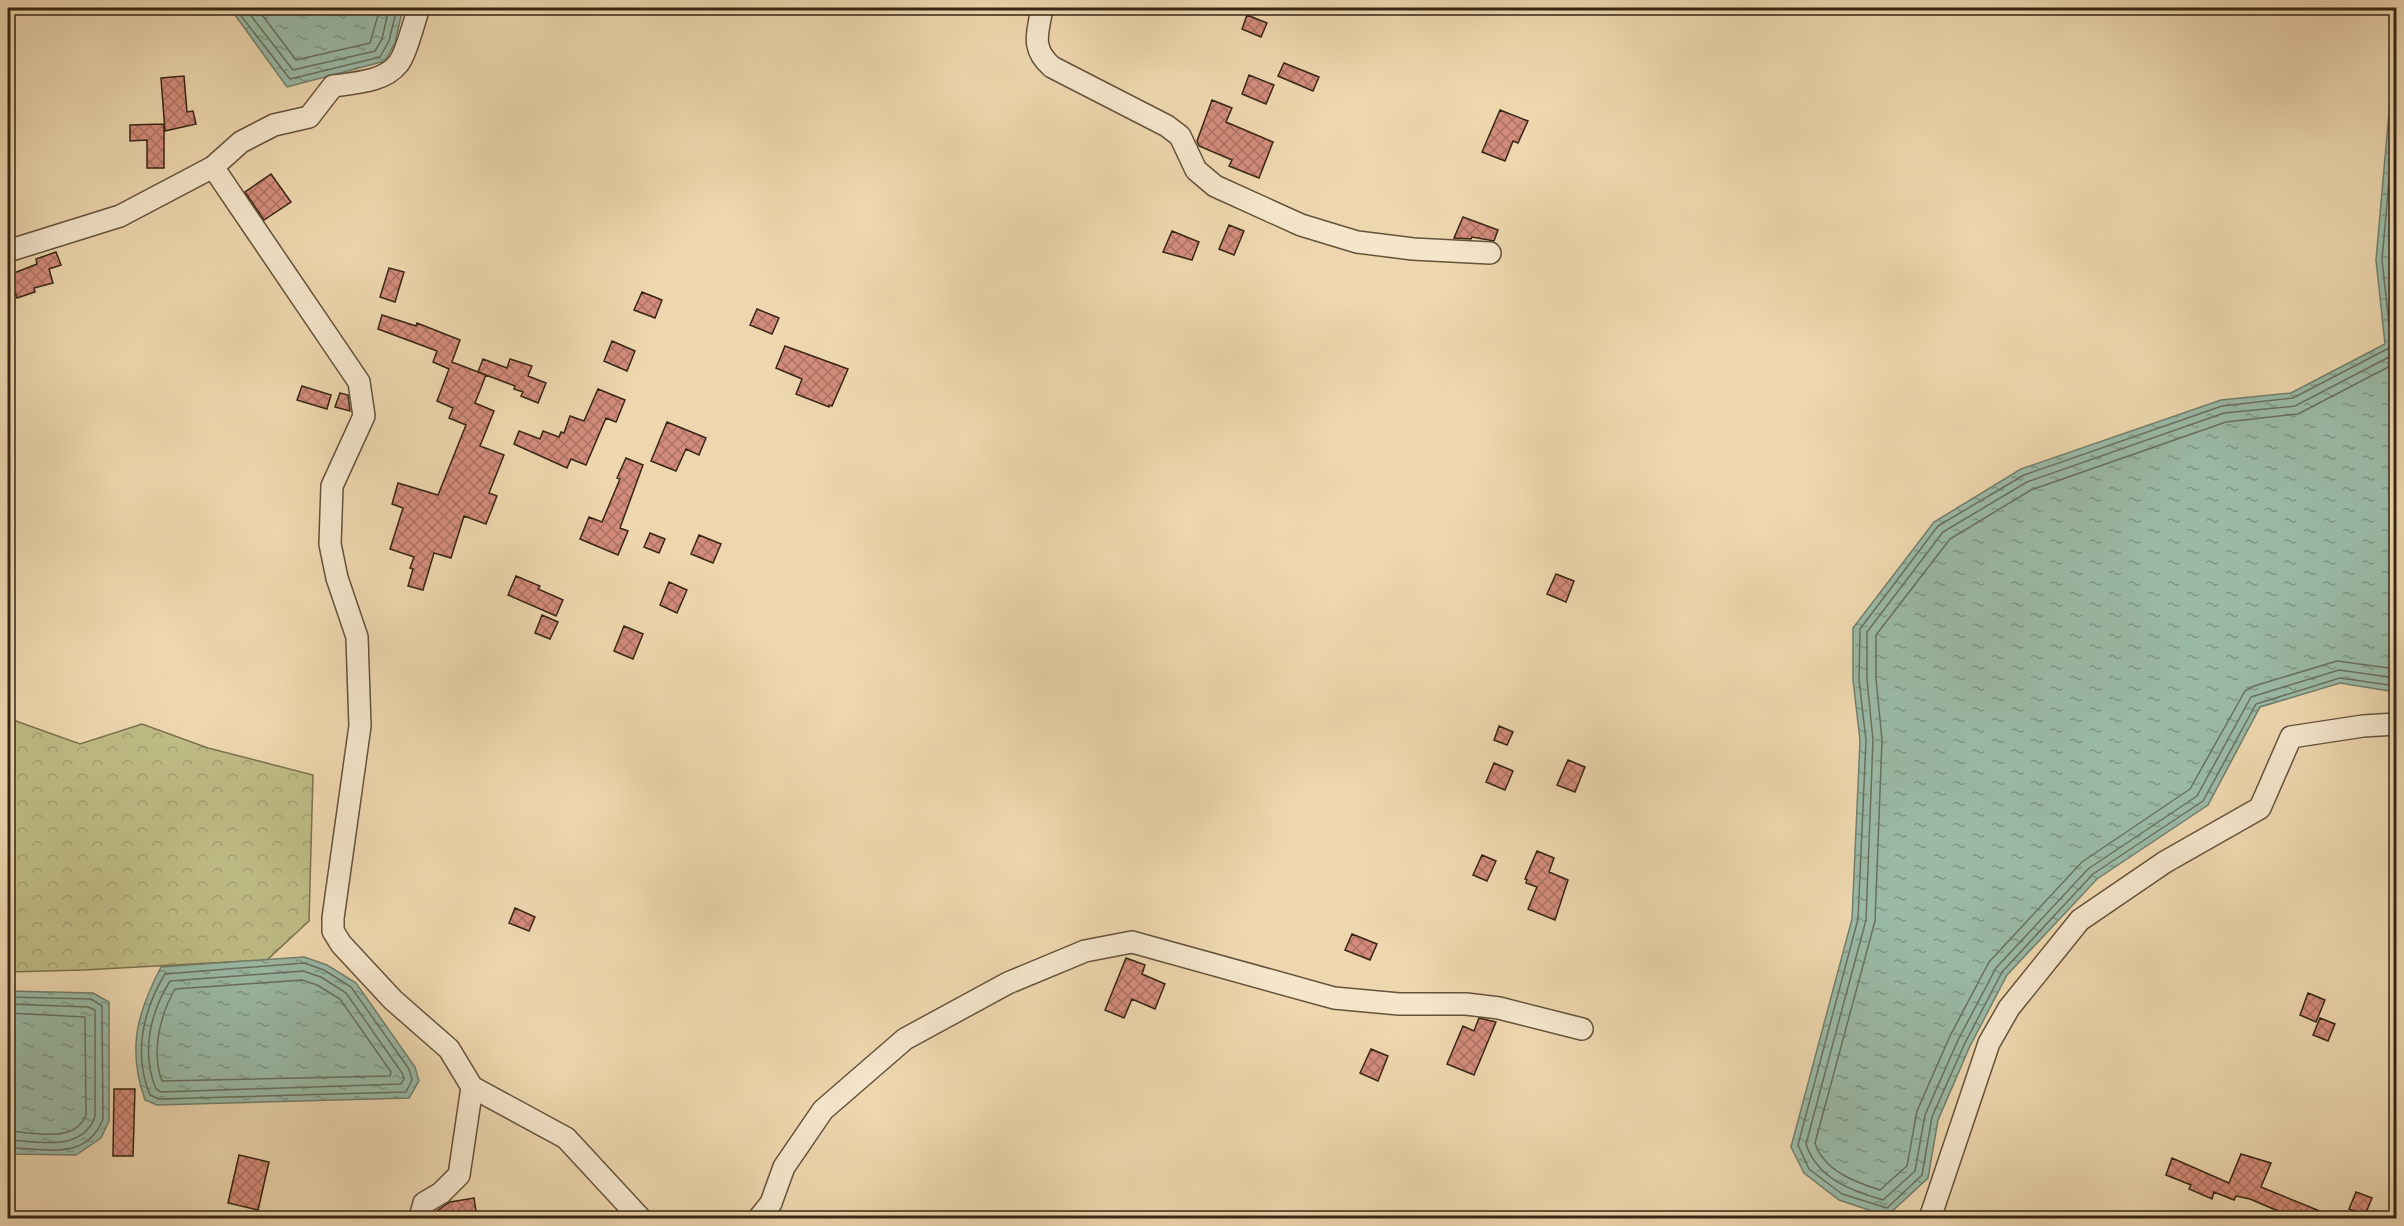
<svg xmlns="http://www.w3.org/2000/svg" width="2404" height="1226" viewBox="0 0 2404 1226" font-family="'IM FELL English',serif">
  <defs>
    <pattern id="forest-crowns" width="20" height="18" patternUnits="userSpaceOnUse" patternTransform="scale(1.5)"><rect width="20" height="18" fill="#bfbc86"/><path d="M2 6a3 3 0 1 1 6 0M12 15a3 3 0 1 1 6 0" fill="none" stroke="#a5a173"/></pattern>
    <pattern id="water-ripples" width="26" height="14" patternUnits="userSpaceOnUse" patternTransform="scale(1.5)"><rect width="26" height="14" fill="#9abaa7"/><path d="M2 4q2-2 4 0t4 0M15 11q2-2 4 0t4 0" fill="none" stroke="#7e9787"/></pattern>
    <pattern id="building-cross-hatch" width="8" height="8" patternUnits="userSpaceOnUse" patternTransform="scale(1.5)"><rect width="8" height="8" fill="#d38c7b"/><path d="M0 0l8 8M0 8l8-8" fill="none" stroke="#ac7264"/></pattern>
  </defs>
  <rect width="100%" height="100%" fill="#eed7af"/>
  <filter id="stains"><feTurbulence type="fractalNoise" baseFrequency=".00333" numOctaves="4"/><feColorMatrix values="0 0 0 0 .2 0 0 0 0 .09 0 0 0 0 .02 0 0 0 .5 -.17"/></filter>
  <radialGradient id="worn" r=".72"><stop offset=".6" stop-color="#630" stop-opacity="0"/><stop offset="1" stop-color="#630" stop-opacity=".3"/></radialGradient>
  <!-- forest -->
  <path fill="url(#forest-crowns)" stroke="#7b714d" stroke-width="1.5" d="M8,720L16,721L80,744L142,724L208,748L313,775L309,921L267,960L84,970L8,972Z"/>
  <!-- water -->
  <path fill="url(#water-ripples)" stroke="#727f6c" stroke-width="1.5" d="M230,8H403L395,43L385,61L287,87Z
    M2396,33V692L2340,683L2260,707L2208,805L2097,879L2007,975L1970,1046L1938,1120L1928,1178L1887,1216L1839,1200L1804,1173L1791,1147L1852,919L1860,740L1853,680V628L1934,522L2021,469L2221,400L2291,393L2385,344L2376,260Z
    M304,957L327,965L356,983L415,1067L419,1081L409,1098L157,1105L145,1100C127,1049 137,1013 161,967Z
    M8,991L93,993L109,1002V1121L101,1138L76,1155L8,1154Z"/>
  <g fill="none" stroke-linecap="round" stroke-linejoin="round">
    <!-- shore -->
    <path stroke="#68705e" stroke-width="1.5" d="M235,8L290,79L380,57L389,41L397,8
      M245,8L293,70L375,51L382,39L389,8
      M257,8L296,60L370,43L380,8
      M2396,100L2382,260L2391,342L2389,348L2293,398L2222,406L2024,475L1938,526L1860,629L1859,680L1866,740L1858,919L1798,1145L1809,1169L1842,1194L1887,1208L1922,1175L1932,1117L1965,1043L2002,972L2093,874L2203,801L2256,704L2340,678L2396,686
      M2396,185L2390,260L2396,320
      M2396,351L2391,356L2295,406L2224,413L2027,482L1943,532L1867,632V680L1873,740L1866,920L1806,1144C1817,1178 1851,1191 1883,1200L1915,1171L1925,1115L1958,1040L1996,968L2088,869L2197,796L2251,697L2339,670L2396,678
      M2396,363L2298,414L2226,422L2031,490L1950,539L1876,635V679L1882,740L1875,921L1815,1143C1824,1171 1855,1182 1880,1190L1907,1166L1917,1111L1950,1036L1989,962L2082,862L2190,789L2245,691L2254,686L2337,661L2396,669
      M304,963L324,970L351,987L409,1069L412,1080L406,1092L159,1099L150,1095C133,1054 143,1010 165,974Z
      M303,971L321,977L346,993L402,1073L404,1079L401,1084L161,1092L156,1089C141,1053 150,1013 170,981Z
      M302,980L317,985L340,999L391,1072L390,1076L162,1081C151,1052 160,1015 175,989Z
      M8,997L91,999L102,1006L103,1119C86,1162 45,1148 8,1148
      M8,1004L88,1007L95,1010V1117C81,1153 38,1141 8,1140
      M8,1013L85,1017L86,1115C75,1144 32,1132 8,1131"/>
  </g>
  <!-- building -->
  <path fill="url(#building-cross-hatch)" stroke="#372614" stroke-width="1.5" d="M1247,15L1267,23L1261,37L1242,29Z
    M1284,63L1319,77L1313,91L1278,76Z
    M1249,75L1274,85L1266,104L1242,94Z
    M184,76L187,112L193,111L196,124L165,131L161,78Z
    M1212,100L1232,108L1226,122L1273,142L1259,178L1229,166L1232,160L1199,146L1197,141Z
    M1500,110L1528,121L1518,143L1513,141L1505,161L1482,152Z
    M164,124V168H147V140L130,141V125Z
    M271,174L291,202L264,220L245,192Z
    M1463,217L1498,230L1494,241L1472,237L1471,239L1454,238Z
    M1229,225L1244,231L1234,255L1219,249Z
    M1172,231L1199,242L1192,260L1163,252Z
    M56,252L61,265L49,269L53,283L34,288L35,292L17,298L9,275L37,264L36,259Z
    M389,268L404,272L395,302L380,297Z
    M642,292L662,300L655,318L634,310Z
    M757,309L779,318L772,334L750,325Z
    M382,315L416,326L417,323L460,340L452,362L486,375L475,403L494,411L480,446L504,455L489,493L497,496L486,524L464,516L451,558L434,553L423,590L408,586L413,569L410,568L414,557L390,549L403,508L392,504L398,483L438,495L466,425L449,418L453,408L437,401L449,369L433,362L437,351L378,329Z
    M612,341L635,351L627,371L604,361Z
    M785,346L848,369L832,406L829,405V407L796,394L802,379L776,368Z
    M483,359L507,368L510,359L532,366L528,376L546,383L538,403L521,396L523,392L514,389L515,386L478,372Z
    M302,386L331,395L327,409L297,400Z
    M598,389L625,400L616,422L606,418L586,465L571,459L567,468L514,444L519,431L540,439L543,431L559,437L561,432L564,433L570,416L584,421Z
    M340,393L348,395L350,411L335,407Z
    M667,422L706,438L699,455L686,449L676,471L651,461Z
    M626,458L643,465L620,528L628,531L618,555L580,539L589,517L602,522L620,479L617,478Z
    M650,533L665,539L659,553L644,547Z
    M699,535L721,544L713,563L691,554Z
    M1556,574L1574,581L1566,602L1547,594Z
    M516,576L540,586L538,589L563,600L556,616L508,595Z
    M669,582L687,590L677,613L660,605Z
    M542,615L558,622L550,639L535,633Z
    M624,626L643,634L633,659L614,651Z
    M1499,726L1513,732L1507,745L1494,740Z
    M1568,760L1585,767L1575,792L1557,785Z
    M1494,763L1513,771L1505,790L1486,782Z
    M1537,851L1554,858L1549,872L1568,880L1555,920L1528,909L1537,887L1526,883L1527,880L1525,879Z
    M1482,855L1496,861L1487,881L1473,875Z
    M515,908L535,917L529,931L509,923Z
    M1352,934L1377,944L1370,960L1345,950Z
    M1126,958L1145,965L1142,974L1165,984L1155,1009L1132,999L1124,1018L1105,1010Z
    M2308,993L2325,1000L2316,1022L2300,1015Z
    M1479,1018L1496,1022L1474,1075L1447,1064L1463,1026L1474,1031Z
    M2320,1018L2335,1024L2328,1041L2313,1035Z
    M1371,1049L1388,1056L1378,1081L1360,1073Z
    M114,1089H135L133,1156H113Z
    M2241,1154L2271,1163L2261,1187L2337,1218H2283L2285,1214L2250,1199L2236,1196L2234,1200L2214,1192L2212,1199L2189,1189L2191,1185L2166,1175L2172,1158L2229,1183Z
    M239,1155L269,1162L258,1210L228,1203Z
    M2356,1192L2372,1198L2365,1215L2349,1209Z
    M474,1198L477,1218H439L438,1210L450,1202Z"/>
  <g fill="none" stroke-linecap="round" stroke-linejoin="round">
    <defs>
      <path id="minor" d="M1042,8C1038,33 1030,48 1052,67L1167,126L1180,136L1196,170L1215,186L1301,225L1357,242L1413,249L1490,253
        M213,167L359,382L364,416L332,486L330,544L337,578L357,637L360,726L333,918V931L341,944L393,1000L449,1049L472,1087L459,1175L441,1193L424,1203L420,1218
        M8,251L120,216L213,167L241,142L274,125L309,117L333,86C354,83 384,82 398,64C406,55 414,21 419,8
        M472,1087L566,1138L640,1218
        M759,1218L771,1203L784,1167L823,1110L905,1039L1008,983L1085,951L1132,942L1334,998L1399,1004H1466L1499,1008L1582,1029
        M1930,1218L1989,1043L2009,1008L2080,920L2165,862L2260,808L2291,737L2363,726L2396,724"/>
    </defs>
    <!-- minor casing -->
    <use href="#minor" stroke="#65523b" stroke-width="24"/>
    <!-- minor -->
    <use href="#minor" stroke="#f4e5cb" stroke-width="21"/>
  </g>
  <!-- margin -->
  <rect width="2404" height="1226" fill="none" stroke="#eed7af" stroke-width="30"/>
  <rect x="9" y="9" width="2386" height="1208" fill="none" stroke="#372614" stroke-width="3"/>
  <rect x="15" y="15" width="2374" height="1196" fill="none" stroke="#372614" stroke-width="1.5"/>
  <rect width="100%" height="100%" filter="url(#stains)"/>
  <rect width="100%" height="100%" fill="url(#worn)"/>
</svg>
